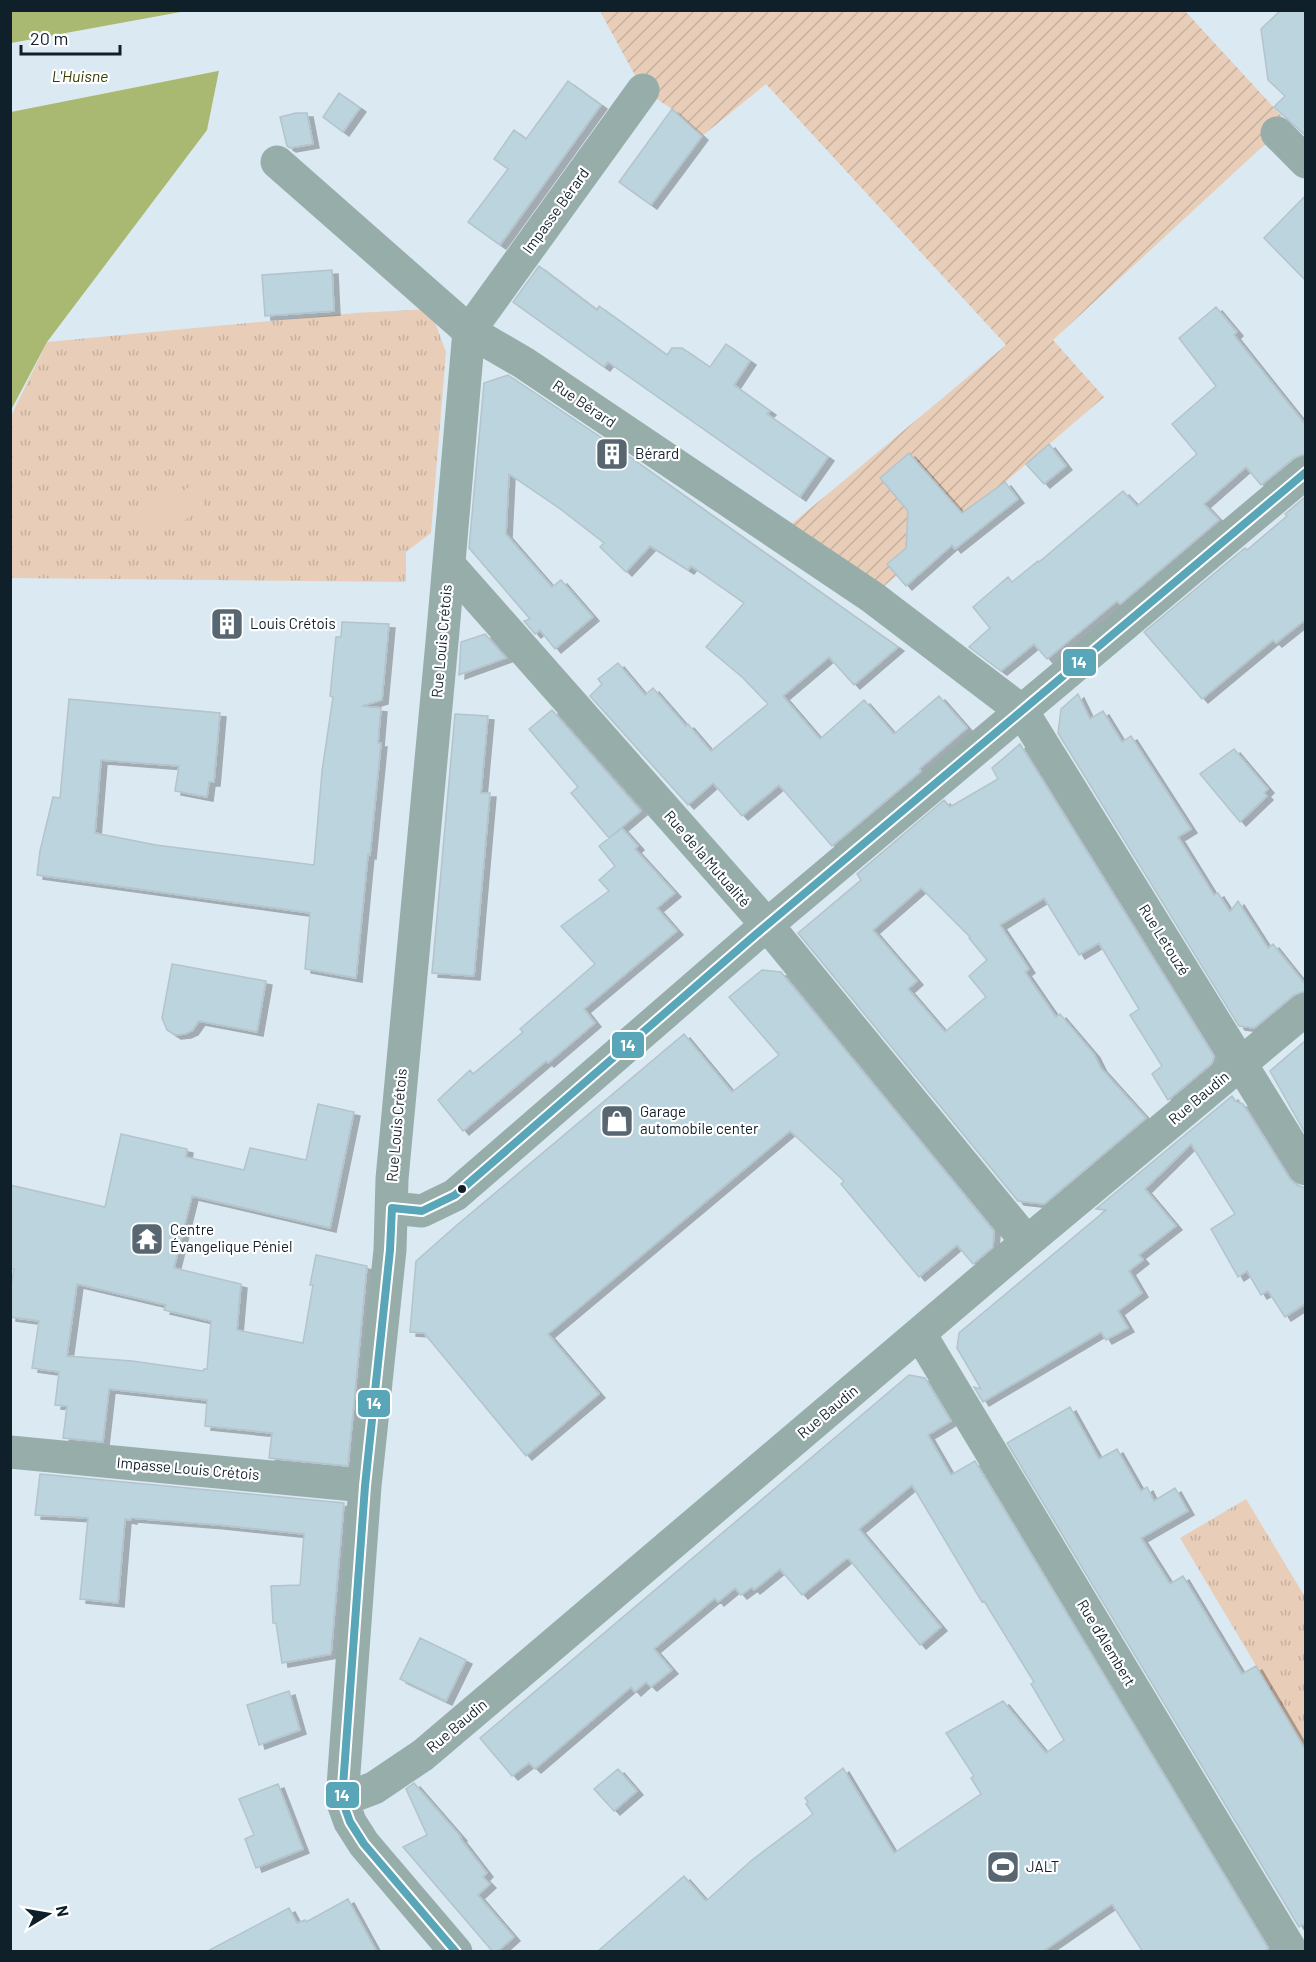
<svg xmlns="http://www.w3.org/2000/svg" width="1316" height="1962" viewBox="0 0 1316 1962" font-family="Barlow,sans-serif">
  <defs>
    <pattern id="grass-tufts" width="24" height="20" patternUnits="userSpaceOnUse" patternTransform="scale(1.5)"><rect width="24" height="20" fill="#e8ceb9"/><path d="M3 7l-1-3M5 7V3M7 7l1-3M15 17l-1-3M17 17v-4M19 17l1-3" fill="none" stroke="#c6b19f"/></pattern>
    <pattern id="garden-furrows" width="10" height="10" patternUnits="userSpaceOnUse" patternTransform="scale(1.5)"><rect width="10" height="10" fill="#e8ceb9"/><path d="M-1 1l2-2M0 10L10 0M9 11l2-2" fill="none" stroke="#c6b19f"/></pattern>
    <filter id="shadow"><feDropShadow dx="6" dy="4" stdDeviation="0" flood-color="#0004"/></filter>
  </defs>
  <rect width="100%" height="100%" fill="#dbe9f2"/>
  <!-- grass -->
  <path fill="url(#grass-tufts)" d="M430,309L446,352L431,533L406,552V582L11,578L10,418L47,342L355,313Z
    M1246,1499L1305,1597V1748L1180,1538Z"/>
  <!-- garden -->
  <path fill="url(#garden-furrows)" d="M612,10L1185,11L1288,123L1053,340L1104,397L882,588L787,528L1006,345L766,84L702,136L672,109L643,90L601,13Z"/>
  <!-- pitch -->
  <path fill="#e8ceb9" d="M193,485L206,508L155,536L143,513Z"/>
  <!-- water -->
  <path fill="#a9b971" d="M11,11H231L207,130L47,342L11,410Z"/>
  <!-- pier -->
  <path fill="#dbe9f2" d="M234,10L223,70L11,112V43L186,11Z"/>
  <!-- building -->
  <path fill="#bbd4dd" stroke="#b3c4cc" stroke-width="1.5" fill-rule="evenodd" filter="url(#shadow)" d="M1281,10H1305V135L1274,107L1285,96L1268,80L1261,29Z
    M568,81L601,105L500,245L468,222L508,169L494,159L514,130L526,139Z
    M339,93L360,108L343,132L323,117Z
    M672,109L702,136L651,205L619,182Z
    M296,113H307L313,144L290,148L287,146L280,117Z
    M1305,196V280L1264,238Z
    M539,266L597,310L599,306L667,355L672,348H682L710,367L726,344L750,361L734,385L770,411L767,414L828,457L800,497L608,362L604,367L513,302Z
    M332,270L334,311L265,316L262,275Z
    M1216,307L1237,332L1234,335L1305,424V454L1294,458L1261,485L1246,467L1204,504L1219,520L1120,604L1117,601L1047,659L1034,644L1001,671L969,647L990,628L973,607L1008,577L1012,582L1038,561L1039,562L1123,491L1137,506L1197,454L1172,424L1216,386L1179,338Z
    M508,375L627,455L898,647L854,685L829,657L783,696L820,739L864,700L894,734L939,696L967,728L919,769L921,771L832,846L779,785L742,816L713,783L688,805L590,696L602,684L598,679L618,663L645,695L653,688L686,726L688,724L711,751L768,704L742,677L706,647L744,603L691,566L688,570L650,546L626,572L600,547L604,543L559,508L509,474L506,534L552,587L561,580L593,617L555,649L540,630L535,634L524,621L530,619L469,548L484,383Z
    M1049,444L1066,466L1044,484L1026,464Z
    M909,453L962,513L1005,482L1018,499L955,549L952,545L906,586L887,564L906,548L908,511L880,478Z
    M1305,497V620L1276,643L1273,640L1202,699L1144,632L1245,548L1247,550L1287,516L1285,514Z
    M342,622L389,624L382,700L362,706L381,708L378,743H381L370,855L368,854L356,978L305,969L310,913L37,875L40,851L53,797L60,798L69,699L220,713L214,782H209L207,797L175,791L179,766L101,760L95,833L156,845L314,865L322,771L333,697L330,696L336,637H341Z
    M485,634L506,658L459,675L461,642Z
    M1078,694L1090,719L1103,711L1122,742L1131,736L1191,829L1178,837L1214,895L1218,893L1230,912L1238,901L1268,948L1273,944L1305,984V991L1294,995L1254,1028L1239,1026L1058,733L1061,709Z
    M552,710L641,811L609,838L571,793L578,787L529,729Z
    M455,714L488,716L481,793H490L474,976L432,973Z
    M1020,744L1214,1056L1212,1063L1168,1100L1152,1074L1162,1066L1130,1015L1139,1009L1099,943L1079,955L1044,898L1000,925L1029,969L1025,972L1056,1017L1060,1014L1094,1054L1101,1068L1146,1118L1044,1204L1018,1201L798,933L861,880L857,874L944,800L950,807L998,779L992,768ZM921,888L970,937L969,938L987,960L969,976L986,997L945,1032L908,989L917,981L873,930Z
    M1234,749L1268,789L1264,793L1267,796L1240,822L1200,774Z
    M622,828L638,846L635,849L675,893L657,908L677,931L584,1009L595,1023L548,1063L546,1061L463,1131L438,1100L470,1070L473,1074L523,1032L520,1029L595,964L561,926L609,891L599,880L615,866L599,846Z
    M172,964L266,981L257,1032L199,1021L192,1031L185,1034L175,1035L167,1030L162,1018Z
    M762,970L781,972L994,1231L993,1247L973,1264L957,1245L919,1277L841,1184L844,1181L790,1131L548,1334L599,1394L526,1456L424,1333L410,1332L416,1261L457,1225L684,1034L732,1092L779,1055L729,997Z
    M1305,1041V1133L1270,1071Z
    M1232,1096L1235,1100L1234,1101L1243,1104L1290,1179L1297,1185L1305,1188V1304L1285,1317L1268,1291L1261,1295L1247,1271L1238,1277L1211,1229L1235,1214L1191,1144L1145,1189L1176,1226L1139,1255L1143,1260L1129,1271L1142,1293L1118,1311L1128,1328L1106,1340L1101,1332L983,1402L974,1387L981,1389L957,1348L959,1333L1106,1210L1096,1209Z
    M318,1104L354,1112L330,1228L192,1196L174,1268L241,1284L237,1330L303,1343L313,1285H310L316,1255L367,1266L348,1466L269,1458L272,1433L205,1426L207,1400L109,1389L103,1442L63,1438L67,1406L55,1405L59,1372L32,1368L39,1321L10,1317V1292L14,1269H10V1185L105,1207L121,1134L187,1149L186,1157L244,1170L250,1148L306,1160ZM77,1284L166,1305L164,1310L211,1321L207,1369H204L203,1371L132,1361L67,1356Z
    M909,1375L925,1378L951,1421L928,1435L951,1475L975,1461L1268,1948L1263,1952H1143L1112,1904L1042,1952H597L684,1876L706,1901L752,1860L813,1814L806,1804L808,1802L805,1798L843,1768L894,1853L981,1794L971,1778L974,1776L946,1733L1003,1701L1046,1753L1064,1740L1031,1684L1034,1682L984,1601L982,1602L912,1485L859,1529L941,1627L920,1645L849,1559H846L802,1595L780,1569L754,1590L752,1587L741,1595L735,1588L718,1602L715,1598L654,1649L672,1670L651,1687L646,1682L635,1692L631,1687L535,1769L529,1763L512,1776L480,1738Z
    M1070,1407L1099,1459L1117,1449L1141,1491L1147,1487L1154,1501L1175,1488L1188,1511L1141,1538L1170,1584L1183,1576L1242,1674L1256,1666L1305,1749V1923L1299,1927L1007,1443Z
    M40,1474L344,1503L331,1654L282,1663L276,1623H273L271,1586L300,1585L304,1534L219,1525L131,1518V1520L125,1519L118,1603L80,1599L88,1518L35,1515Z
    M420,1638L466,1660L446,1701L400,1679Z
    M289,1691L300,1730L259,1745L247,1705Z
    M618,1769L637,1791L614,1811L594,1789Z
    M414,1783L461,1837L460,1838L487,1873L483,1877L490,1884L478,1895L514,1937L497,1952H493L403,1847L427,1835L406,1789Z
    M278,1784L303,1849L256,1868L245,1839L254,1835L239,1799Z
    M348,1899L377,1952H206L289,1908L297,1923L305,1920L306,1922Z"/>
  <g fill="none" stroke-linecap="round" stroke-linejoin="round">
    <!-- minor -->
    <path stroke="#96adaa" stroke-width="33" d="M1277,133L1306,162
      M277,162L469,331L524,363L872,597L1022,711L1306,1169
      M469,331L643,90
      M449,565L768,926L1027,1242
      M392,1208L422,1211L455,1195L755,935L1306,472
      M920,1334L1292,1952
      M10,1452L365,1486
      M342,1800L374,1788L423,1755L1027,1242L1306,1009
      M456,1952L364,1844L350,1822L342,1800L365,1486L390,1250L392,1179L443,631L469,331"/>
    <defs>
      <path id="bus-1" d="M392,1208L422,1211L455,1195L755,935L1306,472
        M392,1208L390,1250L365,1486L342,1800L350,1822L364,1844L456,1952"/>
    </defs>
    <!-- bus-1 casing -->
    <use href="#bus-1" stroke="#fff" stroke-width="12"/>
    <!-- bus-1 -->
    <use href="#bus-1" stroke="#5aa6b9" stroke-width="8"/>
  </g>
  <!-- icons -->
  <defs>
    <symbol id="building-square" viewBox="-11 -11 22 22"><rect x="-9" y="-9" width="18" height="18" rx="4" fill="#576671" stroke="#fff"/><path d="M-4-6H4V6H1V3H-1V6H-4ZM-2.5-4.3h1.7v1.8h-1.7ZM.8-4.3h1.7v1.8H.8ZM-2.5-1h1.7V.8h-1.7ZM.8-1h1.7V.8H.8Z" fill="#fff"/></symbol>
    <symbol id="shop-square" viewBox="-11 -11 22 22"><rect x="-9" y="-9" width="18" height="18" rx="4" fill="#576671" stroke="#fff"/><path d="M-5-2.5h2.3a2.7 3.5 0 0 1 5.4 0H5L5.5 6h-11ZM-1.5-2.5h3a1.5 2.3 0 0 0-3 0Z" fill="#fff"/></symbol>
    <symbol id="temple-square" viewBox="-11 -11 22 22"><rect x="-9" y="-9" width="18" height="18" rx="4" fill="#576671" stroke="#fff"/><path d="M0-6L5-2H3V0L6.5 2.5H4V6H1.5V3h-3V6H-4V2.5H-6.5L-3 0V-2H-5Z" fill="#fff"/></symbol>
    <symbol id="stadium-square" viewBox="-11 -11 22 22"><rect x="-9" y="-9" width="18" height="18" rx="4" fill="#576671" stroke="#fff"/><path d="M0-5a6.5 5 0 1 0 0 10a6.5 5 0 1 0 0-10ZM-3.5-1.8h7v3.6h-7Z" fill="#fff"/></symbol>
  </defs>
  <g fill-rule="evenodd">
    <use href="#building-square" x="593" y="435" width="38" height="38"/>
    <use href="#building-square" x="208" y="605" width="38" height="38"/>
    <use href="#shop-square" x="598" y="1102" width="38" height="38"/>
    <use href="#temple-square" x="128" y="1220" width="38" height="38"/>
    <use href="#stadium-square" x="984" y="1848" width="38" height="38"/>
  </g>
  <!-- markers -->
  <circle fill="#10202b" stroke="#fff" stroke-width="2" cx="462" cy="1189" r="5"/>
  <g text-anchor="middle" stroke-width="4.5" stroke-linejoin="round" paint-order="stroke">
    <!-- street labels -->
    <g font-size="15" fill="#10202b" stroke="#fff">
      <text transform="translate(556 211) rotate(-54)" y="5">Impasse Bérard</text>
      <text transform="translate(584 404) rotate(34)" y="5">Rue Bérard</text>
      <text transform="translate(442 641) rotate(-85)" y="5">Rue Louis Crétois</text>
      <text transform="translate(707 859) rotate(49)" y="5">Rue de la Mutualité</text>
      <text transform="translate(1164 940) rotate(58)" y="5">Rue Letouzé</text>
      <text transform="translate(1199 1098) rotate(-40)" y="5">Rue Baudin</text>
      <text transform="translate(397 1125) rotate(-85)" y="5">Rue Louis Crétois</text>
      <text transform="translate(828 1412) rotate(-40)" y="5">Rue Baudin</text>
      <text transform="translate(188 1469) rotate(5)" y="5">Impasse Louis Crétois</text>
      <text transform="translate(1106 1643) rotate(59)" y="5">Rue d'Alembert</text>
      <text transform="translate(457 1726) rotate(-40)" y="5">Rue Baudin</text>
    </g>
    <!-- poi labels -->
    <g font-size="15" fill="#10202b" stroke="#fff" text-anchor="start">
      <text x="635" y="459">Bérard</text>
      <text x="250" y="629">Louis Crétois</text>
      <text x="640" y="1117">Garage<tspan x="640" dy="17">automobile center</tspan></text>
      <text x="170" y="1235">Centre<tspan x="170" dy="17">Évangelique Péniel</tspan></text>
      <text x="1026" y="1872">JALT</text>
    </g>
    <!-- water labels -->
    <g font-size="16" font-style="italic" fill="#343c00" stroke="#fff">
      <text x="80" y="82">L'Huisne</text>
    </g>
  </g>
  <g stroke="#fff" stroke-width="2">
    <rect x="1062" y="648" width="35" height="29" rx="6" fill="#5aa6b9"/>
    <rect x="611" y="1031" width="34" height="28" rx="6" fill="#5aa6b9"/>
    <rect x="357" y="1389" width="34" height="29" rx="6" fill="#5aa6b9"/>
    <rect x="325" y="1781" width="35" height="28" rx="6" fill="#5aa6b9"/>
  </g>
  <g font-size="16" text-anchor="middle" font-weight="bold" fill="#fff">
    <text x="1079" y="668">14</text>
    <text x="628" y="1051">14</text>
    <text x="374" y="1409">14</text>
    <text x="342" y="1801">14</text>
  </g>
  <!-- border -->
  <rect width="1316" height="1962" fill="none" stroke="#10202b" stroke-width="24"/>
  <!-- north arrow -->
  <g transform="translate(48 1914) rotate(79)" stroke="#ffffff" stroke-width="4.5" paint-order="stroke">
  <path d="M0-4.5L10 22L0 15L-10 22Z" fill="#10202b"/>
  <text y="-9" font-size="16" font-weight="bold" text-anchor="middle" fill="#10202b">N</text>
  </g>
  <!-- scale -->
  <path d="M21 45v9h99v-9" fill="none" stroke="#10202b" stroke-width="3"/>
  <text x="30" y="45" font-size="18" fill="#10202b" stroke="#ffffff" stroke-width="4.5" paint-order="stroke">20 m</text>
</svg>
